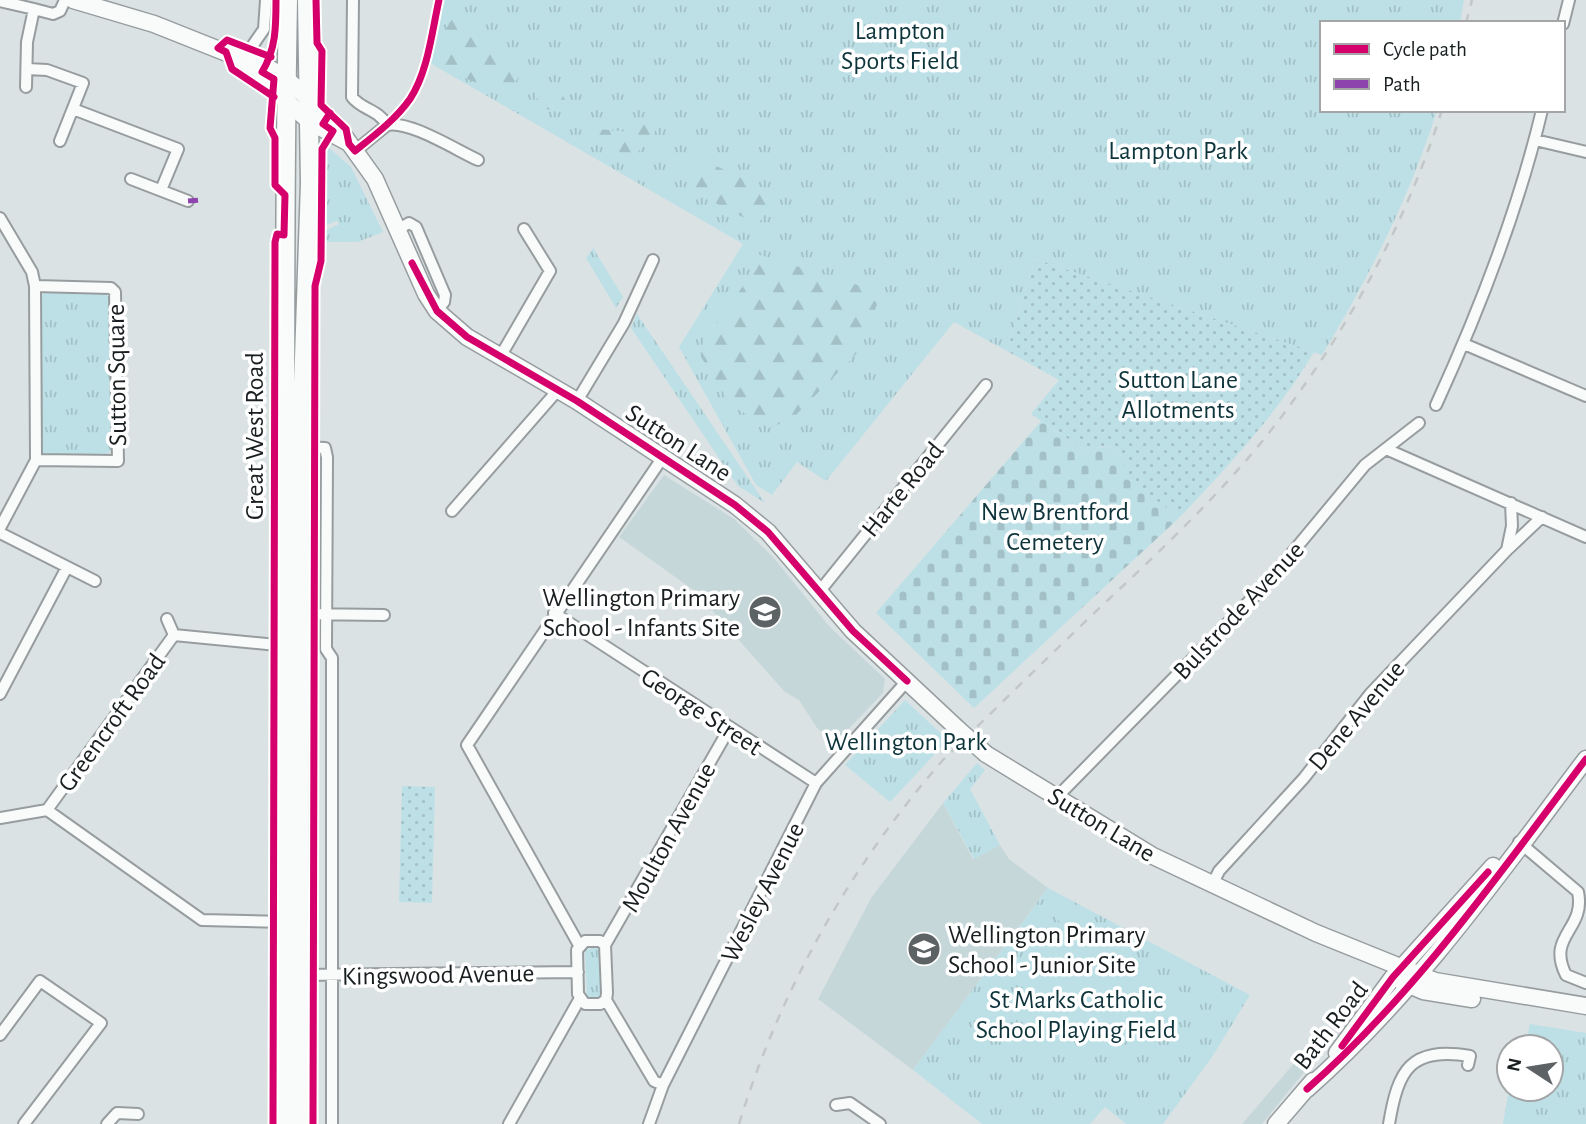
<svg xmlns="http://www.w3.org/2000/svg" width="1586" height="1124" viewBox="0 0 1586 1124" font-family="'Alegreya Sans',sans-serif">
  <defs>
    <pattern id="grass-tufts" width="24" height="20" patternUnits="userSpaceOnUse" patternTransform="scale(1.75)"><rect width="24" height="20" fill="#bde0e7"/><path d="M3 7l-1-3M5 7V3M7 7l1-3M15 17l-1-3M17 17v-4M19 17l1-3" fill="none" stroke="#a2c0c6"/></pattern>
    <pattern id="forest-firs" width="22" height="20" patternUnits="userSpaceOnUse" patternTransform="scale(1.75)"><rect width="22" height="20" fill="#bde0e7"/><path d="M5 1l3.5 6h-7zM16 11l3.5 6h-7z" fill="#a2c0c6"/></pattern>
    <pattern id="cemetery-stones" width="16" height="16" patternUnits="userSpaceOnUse" patternTransform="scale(1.75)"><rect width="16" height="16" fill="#bde0e7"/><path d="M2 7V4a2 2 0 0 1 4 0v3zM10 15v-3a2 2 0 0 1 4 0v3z" fill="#a2c0c6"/></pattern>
    <pattern id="garden-dots" width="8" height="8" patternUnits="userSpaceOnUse" patternTransform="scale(1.75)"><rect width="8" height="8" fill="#bde0e7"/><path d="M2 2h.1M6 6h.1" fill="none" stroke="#a2c0c6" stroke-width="1.8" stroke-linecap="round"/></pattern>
  </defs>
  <rect width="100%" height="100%" fill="#dae2e4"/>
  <!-- built -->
  <path fill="#c6d7da" d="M664,475L734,519L773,557L829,626L885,679L883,693L835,743L817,728L799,700L785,692L695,591L619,537Z
    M943,803L973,859L1000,845L1009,859L1048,888L913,1070L818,999L871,898Z
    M1320,1033L1330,1040L1262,1124H1242Z"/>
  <!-- grass -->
  <path fill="url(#grass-tufts)" d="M444,0H1464L1460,23H1322V110H1437C1410,197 1369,277 1322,355L1035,259L1007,351L954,322L826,481L797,462L772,495L756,485L679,347L743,244L430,63Z
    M327,146L351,167L383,232L358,242H325L323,232L339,224L337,221L323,226V149Z
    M593,248L623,297L616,308L586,258Z
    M47,291L103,292L111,298L112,449L105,456L48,457L41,451L40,297Z
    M637,314L765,503L738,486L631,328Z
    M905,700L948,740L890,802L845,765Z
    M977,763L985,770L970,789L1000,845L974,859L943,803Z
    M1048,888L1250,995L1212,1057L1163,1124H1126L1105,1107L1090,1124H982L913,1070Z
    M599,946L603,956V994L596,999L587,996L585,950Z
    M1530,1024L1586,1033V1124H1503L1509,1089H1551V1047H1525Z"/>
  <!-- forest -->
  <path fill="url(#forest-firs)" d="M462,11L512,61L519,76L511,91C486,86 427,75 443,37C448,24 451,18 462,11Z
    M557,84L568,106C554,118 543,109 535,94L544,87Z
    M639,124L654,126L656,130L636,154L622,153L594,137L599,129L628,132Z
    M697,157L765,189L773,198L758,225L688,189Z
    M757,254L864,287L877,304L860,350L792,419L769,428L731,405L701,357L700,348L745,283Z"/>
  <!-- cemetery -->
  <path fill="url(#cemetery-stones)" d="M1041,421L1088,452C1103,443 1117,446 1125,462V477L1180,517L974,708L876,613Z"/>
  <!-- garden -->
  <path fill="url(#garden-dots)" d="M1035,259L1314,352C1277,414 1229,465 1180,517L1124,477C1128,460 1120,448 1102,446L1088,452L1031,414L1059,380L1007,351Z
    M402,786L435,787L432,903L399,902Z"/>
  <!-- pitch -->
  <path fill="#bde0e7" d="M1235,3L1269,12L1265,28L1231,18Z
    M1062,909L1186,995L1180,1004L1170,998C1172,1028 1149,1045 1121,1041L1052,996C1032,970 1041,941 1071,930L1055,918Z
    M1039,998L1077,1025L1074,1028L1070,1026L1048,1056L1017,1034L1040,1004L1037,1001Z"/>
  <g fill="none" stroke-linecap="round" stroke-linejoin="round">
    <defs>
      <path id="minor" d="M353,0L352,97C362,110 378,109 387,125
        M0,1L34,9
        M1563,24L1569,0
        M242,61L264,29L266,0
        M27,69L47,70L83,83L60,141
        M26,87L27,42L34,9L53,14L60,11L65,0
        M73,109L178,149L161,190
        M1535,140L1586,152
        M355,151L387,125C409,120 456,150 478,160
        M131,179L188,201
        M0,218L32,272L35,286
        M397,230L409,223L416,227L445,295L444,302L437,311
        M1464,344L1586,396
        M500,357L550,271L524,229
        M577,401L624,323L653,260
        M1436,405C1479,311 1518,211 1542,110
        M301,447L325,448L327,457L326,649L332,658V1124
        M1386,449L1586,537
        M452,511L558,390
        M0,528L36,460L35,286L111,288L115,292L118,461L36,460
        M0,533L95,581
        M1507,550L1542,517
        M819,592L986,385
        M554,613L816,783
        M301,614L384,615
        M174,635L287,646
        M0,694L66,569
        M1056,798L1267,583L1365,465L1419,423
        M47,810L174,635L167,619
        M0,818L47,810L202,920L285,922
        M1519,842L1578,892C1586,930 1546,935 1566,975L1586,983
        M1212,885L1219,871L1304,778L1370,694L1507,550L1512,526L1511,503
        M585,941H600L605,945L607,993L606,1000L600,1004H585L578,994L577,950Z
        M579,945L467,745L663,457
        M605,945L729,729
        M299,975L578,972
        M606,1000L654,1081L663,1085
        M0,1035L40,981L101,1023L24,1124
        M836,1105L850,1103L880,1124
        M107,1124L117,1113L138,1114
        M509,1124L579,1000
        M649,1124L663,1085L816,783L907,681
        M1389,1124C1398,1070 1410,1046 1470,1056L1468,1065"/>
      <path id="primary" d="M73,0L154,24L237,57L310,122L347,142
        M237,57L266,66L287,79L337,126L375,179L426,294L437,311L467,337L577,401L735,505L768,532L853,631L959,730
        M986,754L1153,856L1316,933L1435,981L1586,1006
        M1402,982L1423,991L1472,999
        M1337,1053L1393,977L1493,866
        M1307,1089C1416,993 1499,874 1586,759
        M1276,1124L1313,1081"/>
      <path id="trunk" d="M284,1124C290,749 281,374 288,0
        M302,1124L299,975L301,447L310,183L307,0"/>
    </defs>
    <!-- minor casing -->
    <use href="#minor" stroke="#979d9f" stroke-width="14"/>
    <!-- primary casing -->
    <use href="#primary" stroke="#979d9f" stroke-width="19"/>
    <!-- trunk casing -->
    <use href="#trunk" stroke="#979d9f" stroke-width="21"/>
    <!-- minor -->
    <use href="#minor" stroke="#f9fbfb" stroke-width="10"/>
    <!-- primary -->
    <use href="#primary" stroke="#f9fbfb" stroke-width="16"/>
    <!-- trunk -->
    <use href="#trunk" stroke="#f9fbfb" stroke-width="18"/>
    <!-- rail -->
    <path stroke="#c4c7c7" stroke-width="2.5" stroke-dasharray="9 9" stroke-linecap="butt" d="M1466,23L1472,0
      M739,1124C780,990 851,865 943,760C992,712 1041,664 1091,616C1162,549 1236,481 1293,401C1357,313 1409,214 1442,110"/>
    <defs>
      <path id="primary-bridge" d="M959,730L986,754"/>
    </defs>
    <!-- primary-bridge casing -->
    <use href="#primary-bridge" stroke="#979d9f" stroke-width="19" stroke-linecap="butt"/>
    <!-- primary-bridge -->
    <use href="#primary-bridge" stroke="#f9fbfb" stroke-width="16"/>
    <!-- quiet -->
    <path stroke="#8e44ad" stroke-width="5" stroke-dasharray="10 5" stroke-linecap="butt" d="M188,201L201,200"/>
    <defs>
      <path id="cycleway" d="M316,0L317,43L322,51L321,105L346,129L349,144L355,151C375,135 396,119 410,99C428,72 432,31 439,0
        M271,57L227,40L218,48L226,52L232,69L274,97
        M412,263L437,311L467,337L577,401L735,505L768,532L853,631L907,681
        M1342,1046L1393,977L1488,872
        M1307,1089C1416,993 1499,874 1586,759
        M273,1124L275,242L277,234L284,235L285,195L275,185V138L270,128L274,79L262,72C276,49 276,27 276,0
        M313,1124L315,286L321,261L322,149L333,131L323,124L330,113"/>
    </defs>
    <!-- cycleway casing -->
    <use href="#cycleway" stroke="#fff" stroke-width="11"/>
    <!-- cycleway -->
    <use href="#cycleway" stroke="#d6006c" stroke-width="7"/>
  </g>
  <!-- icons -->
  <defs>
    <symbol id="school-disc" viewBox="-11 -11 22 22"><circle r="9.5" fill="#5d6365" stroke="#fff"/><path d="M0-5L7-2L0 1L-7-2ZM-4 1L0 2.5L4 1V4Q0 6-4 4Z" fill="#fff"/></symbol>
  </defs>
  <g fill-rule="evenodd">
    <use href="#school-disc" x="746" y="593" width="38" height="38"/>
    <use href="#school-disc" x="905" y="930" width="38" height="38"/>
  </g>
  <g text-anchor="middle" stroke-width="7" stroke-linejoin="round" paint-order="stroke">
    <!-- park labels -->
    <g font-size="26" fill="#0d343b" stroke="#fff">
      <text x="900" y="39">Lampton<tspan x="900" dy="30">Sports Field</tspan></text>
      <text x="1178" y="159">Lampton Park</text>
      <text x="1178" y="388">Sutton Lane<tspan x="1178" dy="30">Allotments</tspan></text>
      <text x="1055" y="520">New Brentford<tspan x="1055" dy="30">Cemetery</tspan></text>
      <text x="906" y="750">Wellington Park</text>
      <text x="1076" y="1008">St Marks Catholic<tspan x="1076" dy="30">School Playing Field</tspan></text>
    </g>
    <!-- street labels -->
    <g font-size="26" fill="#191f20" stroke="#fff">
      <text transform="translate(116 375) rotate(-91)" y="9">Sutton Square</text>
      <text transform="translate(254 436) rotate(-90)" y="9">Great West Road</text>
      <text transform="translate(679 442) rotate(33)" y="9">Sutton Lane</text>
      <text transform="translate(902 489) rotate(-51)" y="9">Harte Road</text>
      <text transform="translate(1238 610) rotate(-47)" y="9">Bulstrode Avenue</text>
      <text transform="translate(702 711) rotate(33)" y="9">George Street</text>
      <text transform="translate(1356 715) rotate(-50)" y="9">Dene Avenue</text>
      <text transform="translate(111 722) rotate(-54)" y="9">Greencroft Road</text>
      <text transform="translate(1102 824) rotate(31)" y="9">Sutton Lane</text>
      <text transform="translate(668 837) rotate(-61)" y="9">Moulton Avenue</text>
      <text transform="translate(762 892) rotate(-63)" y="9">Wesley Avenue</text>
      <text transform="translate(438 974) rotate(-1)" y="9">Kingswood Avenue</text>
      <text transform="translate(1330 1025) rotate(-52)" y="9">Bath Road</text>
    </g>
    <!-- poi labels -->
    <g font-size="26" fill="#191f20" stroke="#fff" text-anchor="end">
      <text x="740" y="606">Wellington Primary<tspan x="740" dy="30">School - Infants Site</tspan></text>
      <text x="948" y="943" text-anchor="start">Wellington Primary<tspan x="948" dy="30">School - Junior Site</tspan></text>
    </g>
  </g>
  <!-- legend -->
  <rect x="1320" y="21" width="245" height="91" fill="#ffffff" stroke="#a3a5a6" stroke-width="2"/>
  <rect x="1334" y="44" width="35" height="10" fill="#d6006c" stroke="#a3a5a6" stroke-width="2"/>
  <text x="1383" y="56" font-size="21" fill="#191f20">Cycle path</text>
  <rect x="1334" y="79" width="35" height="10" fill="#8e44ad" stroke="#a3a5a6" stroke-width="2"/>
  <text x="1383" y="91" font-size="21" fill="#191f20">Path</text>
  <!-- north arrow -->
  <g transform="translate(1530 1068) rotate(282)"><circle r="33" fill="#ffffff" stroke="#a3a5a6" stroke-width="2"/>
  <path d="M0-5L12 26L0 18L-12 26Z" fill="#5d6365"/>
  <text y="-10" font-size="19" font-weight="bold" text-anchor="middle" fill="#191f20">N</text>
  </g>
</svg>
